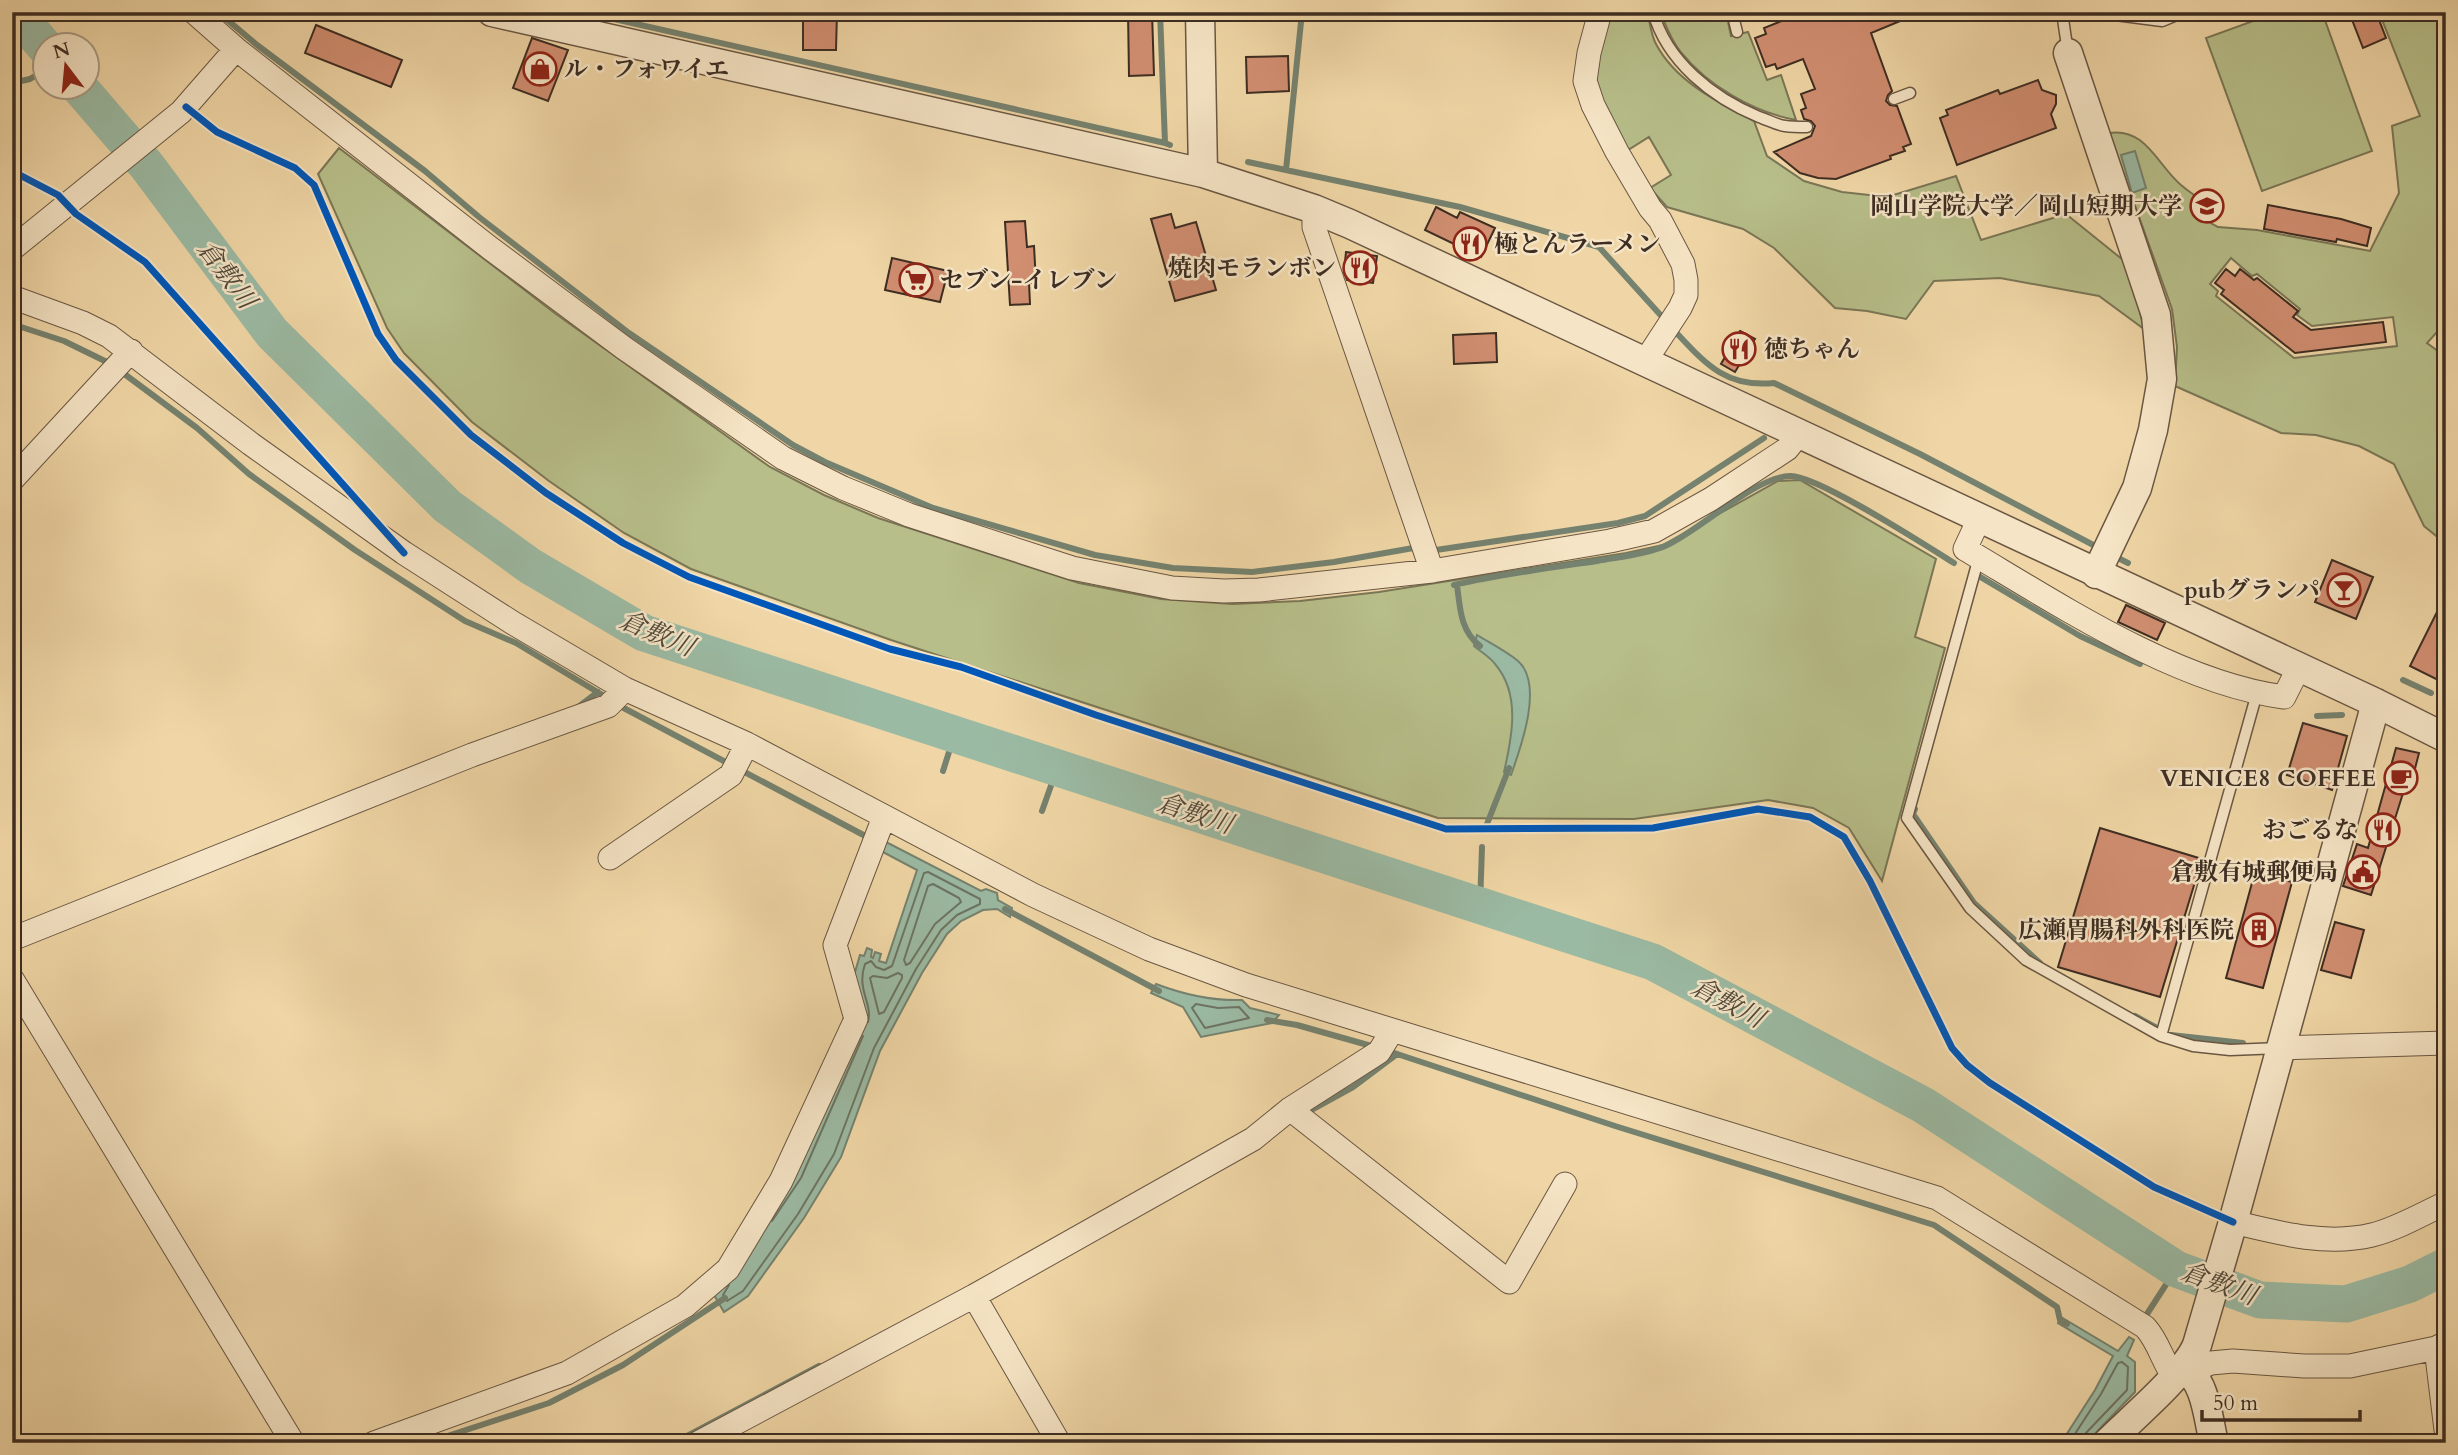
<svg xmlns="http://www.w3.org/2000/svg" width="2458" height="1455" viewBox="0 0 2458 1455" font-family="Cardo,'Noto Serif JP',serif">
  <rect width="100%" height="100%" fill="#f0d6a6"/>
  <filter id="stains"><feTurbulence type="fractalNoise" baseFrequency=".00286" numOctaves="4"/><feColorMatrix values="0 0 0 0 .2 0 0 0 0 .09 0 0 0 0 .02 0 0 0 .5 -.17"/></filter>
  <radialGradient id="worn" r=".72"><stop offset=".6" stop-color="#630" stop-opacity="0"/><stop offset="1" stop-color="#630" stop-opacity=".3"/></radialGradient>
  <!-- green -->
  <path fill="#b7be89" stroke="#7a7656" stroke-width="2" fill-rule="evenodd" d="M1609,12H1647C1650,22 1651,35 1656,44C1676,82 1718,102 1754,121L1767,156L1804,181L1842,192L1887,197L1956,176L1981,240L2066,214L2128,264L2144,329L2099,296L2000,278L1934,281L1906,319L1867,311L1835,308L1774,248L1743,229L1667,207L1650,188L1671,175L1649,137L1628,150L1592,84Z
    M1660,12H1726L1731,36L1748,32L1767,80L1781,75L1796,120C1753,112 1708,86 1680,51C1671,40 1666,26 1660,12Z
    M2278,12H2322L2372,151L2262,191L2206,38Z
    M2379,12H2446V322L2427,343L2446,357V544L2424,526L2394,464L2359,446L2316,435L2281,433L2175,386L2177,347L2172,309L2109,133C2146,127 2158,166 2181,185C2199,201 2203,194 2209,222L2218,227L2257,230L2370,251L2399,193L2392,126L2420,116ZM2231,258L2252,276L2257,274L2300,309L2297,315L2312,326L2393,317L2397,346L2294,358L2216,296L2218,291L2210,284Z
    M339,148L556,314L770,467L824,495L878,518L1079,583L1161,599L1233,604L1300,601L1379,592L1626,553L1663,545L1778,481L1800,480L1936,559L1915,637L1945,648L1882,881L1849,828L1813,808L1768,800L1634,819L1438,818L891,640L691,569L624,533L549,481L472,422L404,353L387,328L318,174Z"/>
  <!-- water -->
  <path fill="#9bbaa3" stroke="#75826f" stroke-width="2" d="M2135,151L2146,188L2132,193L2121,155Z
    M1477,635C1490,643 1506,651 1518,661C1544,684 1521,747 1511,775L1504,772C1512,737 1521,694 1495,664C1490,657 1481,652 1474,646Z
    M886,842L981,891L986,889L997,893L998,900L1012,908L1010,917L997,909L983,910L961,921L947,934L922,973L880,1051L841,1157L804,1218L748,1296L724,1312L714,1295L850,1049L853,979L860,955L864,956L867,948L872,950L871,957L873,958L875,952L881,954L879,961L886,963L917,870L881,851Z
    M1156,984C1185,995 1211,1001 1242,1000L1250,1008L1279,1015L1272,1023L1201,1037L1183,1007L1151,993Z
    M2061,1317L2118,1351L2129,1337L2134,1340L2127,1356L2135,1362V1392L2086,1443H2061L2095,1390L2113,1356L2058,1323Z"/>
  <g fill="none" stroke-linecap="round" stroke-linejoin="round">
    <!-- shore -->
    <path stroke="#6c7462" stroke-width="2" d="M933,884L959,898L961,902L935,924L910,963L906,965L904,960L928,886Z
      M898,973L902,975V978L884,1012L879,1014L870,978L873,976L887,978Z
      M1196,1004L1218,1008L1239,1007L1249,1018L1205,1028L1192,1008Z
      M772,1221L801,1178L863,1036
      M729,1285L723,1295L727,1301L743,1291L798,1214L834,1154L874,1048L916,969L941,930L957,915L980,904V899L928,872L924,873L892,966L884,970L876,967L871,961L865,964C856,990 873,1003 868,1022
      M2069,1443L2101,1394L2118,1363L2122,1362L2128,1367L2127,1390L2084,1435L2081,1443"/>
    <!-- stream -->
    <path stroke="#75826f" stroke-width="6" d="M218,12L257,45L425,171L479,217L629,333L793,445L825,462L933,508L1095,555L1173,568L1252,572L1334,562L1419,547
      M583,12L1165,143
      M1160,12L1165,143L1170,145
      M12,83L30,79L46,69
      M1248,162L1460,207L1599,247L1665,320
      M1286,170L1302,12
      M12,324L64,341L111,364
      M1672,328C1704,362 1724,388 1774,383L1920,454L2101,549
      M119,370L197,428L249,474L355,550L465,621L516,643L609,699
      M1430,549L1436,550L1618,523L1645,516L1764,438
      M2114,556L2128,563
      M1977,575L2080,636L2140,664
      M1454,585C1501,574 1549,568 1597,561C1618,557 1644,555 1665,546C1700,531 1754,477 1790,476C1817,475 1925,545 1954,563
      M1457,585C1460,607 1460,631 1480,646
      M2403,680L2431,693
      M618,705L871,839
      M577,708L598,692
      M2317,716L2342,715
      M943,771L955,733
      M1915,809L1913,814L1974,903L2040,963
      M1042,811L1058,766
      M1487,824L1509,768
      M1480,905L1482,847
      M1005,909L1159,991
      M2135,1016L2155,1027
      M1267,1020L1297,1025L1375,1047
      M2171,1035L2243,1043
      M1385,1050L1615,1126L1934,1225L2057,1307L2060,1320L2067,1324
      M1313,1109L1353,1087L1397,1054
      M2147,1314L2176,1269
      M426,1443L549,1403L623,1365L725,1298
      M674,1443L819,1366"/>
    <!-- river -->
    <path stroke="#9bbaa3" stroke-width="37" d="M15,12L46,48
      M80,88L147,166L272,333L447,506L530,566L644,633L1653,962L1923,1105L2176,1269L2260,1300L2346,1304L2410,1284L2446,1266"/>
  </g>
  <!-- building -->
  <path fill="#d18e71" stroke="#3d2d22" stroke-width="2" d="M803,12H837L836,50H803Z
    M1128,12H1152L1154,75L1129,76Z
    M1804,12H1922L1871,33L1892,91L1888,95L1886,101L1890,105L1897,106L1911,144L1903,147L1905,151L1890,156L1891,159L1836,179L1818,178L1800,173L1774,152L1811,136L1815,126L1811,121L1804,119L1801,110L1806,108L1801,94L1815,89L1803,59L1777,69L1775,64L1766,67L1755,38L1766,34L1764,28Z
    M2349,12H2376L2386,38L2363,48Z
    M316,25L402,60L391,87L305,53Z
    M532,38L568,50L548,101L513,88Z
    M1288,56L1289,91L1247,93L1246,57Z
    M2038,80L2042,90L2056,95V104L2051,114L2056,128L1957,165L1940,118L1948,115L1946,110L1998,90L2000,94Z
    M2268,205L2341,219L2371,228L2367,246L2337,239L2336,242L2264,229Z
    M1436,207L1457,218L1460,212L1495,228L1481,257L1425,230Z
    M1171,214L1175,228L1196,222L1216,290L1175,301L1151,219Z
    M1025,221L1027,247L1034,246L1036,282L1029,283L1030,304L1010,305L1005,222Z
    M1346,252L1377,256L1373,283L1347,280L1344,271Z
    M892,258L948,271L940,302L885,290Z
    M2226,269L2235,276L2240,269L2254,280L2257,278L2298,311L2293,317L2311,330L2383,322L2386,342L2295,353L2221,294L2224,290L2215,283Z
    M1740,331L1755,339L1735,372L1721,364Z
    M1496,333L1497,362L1454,364L1453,335Z
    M2332,560L2373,577L2356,619L2315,602Z
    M2446,594V669L2440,681L2410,666Z
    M2126,605L2165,623L2157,640L2118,622Z
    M2303,723L2347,736L2332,790L2287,775Z
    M2396,748L2419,753L2409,792L2404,790L2371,895L2343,886L2357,844L2368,848Z
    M2100,828L2202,859L2160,997L2058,967Z
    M2255,872L2292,882L2263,988L2226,978Z
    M2335,922L2364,930L2351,978L2321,970Z"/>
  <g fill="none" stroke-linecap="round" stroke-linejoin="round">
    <defs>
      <path id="service" d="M1653,12C1667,62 1713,98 1759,117C1768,120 1777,125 1785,126C1792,127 1800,127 1807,127
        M1732,12L1737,32
        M2062,12L2068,53
        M2092,12L2162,21L2184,12
        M1894,99L1910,93
        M1979,557L1907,818L1970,908L2026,960L2161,1036L2193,1046L2230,1050L2280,1048
        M2161,1036L2257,693"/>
      <path id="minor" d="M194,12L236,49L490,248L624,348L783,458L843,488L909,515L1072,568L1172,588L1224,591L1259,590L1432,571L1610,541L1654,531L1711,499L1787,449L1800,433
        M1600,12L1589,53L1585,81L1593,105L1617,152L1650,208L1660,220L1683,264L1686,280V295L1680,308L1646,360
        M1314,209V227L1432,571
        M12,249L181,112L236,49
        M12,297L83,323L109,336L251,444L404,553L513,623L625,689L747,744L1033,895L1149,949L1246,985L1937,1198L2145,1327C2159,1342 2162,1361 2174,1377
        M12,480L131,351
        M1980,517L1965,549C2058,604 2177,683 2284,697L2299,667
        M610,858L731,775L747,744
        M12,939L472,755L608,706L625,689
        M12,979L293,1443
        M2280,1048L2446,1043
        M1290,1109L1509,1282L1565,1184
        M2233,1222C2278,1233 2326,1246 2372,1235C2397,1229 2422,1214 2446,1203
        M974,1296L1059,1443
        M2436,1348L2446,1430
        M2192,1371L2211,1363L2233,1361L2304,1366H2350L2436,1348L2446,1343
        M374,1443L567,1373L685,1306L728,1269L781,1181L856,1019L835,945L884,817
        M698,1443L974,1296L1253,1139L1290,1109L1379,1052L1392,1031"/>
      <path id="tertiary" d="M492,12L1203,173L1314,209L1350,224L2376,703L2446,738
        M1200,12L1203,173
        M2068,53L2156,315L2162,379L2153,430L2137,488L2096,574
        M2183,1367C2206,1380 2208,1419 2214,1443
        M2107,1443C2131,1419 2185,1374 2197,1345L2233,1222L2376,703"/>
    </defs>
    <!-- service casing -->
    <use href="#service" stroke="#6a5743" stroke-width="13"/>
    <!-- minor casing -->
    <use href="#minor" stroke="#6a5743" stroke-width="25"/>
    <!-- tertiary casing -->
    <use href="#tertiary" stroke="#6a5743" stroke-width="31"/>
    <!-- service -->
    <use href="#service" stroke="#f5e4c5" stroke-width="10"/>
    <!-- minor -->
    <use href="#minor" stroke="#f5e4c5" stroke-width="23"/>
    <!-- tertiary -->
    <use href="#tertiary" stroke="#f5e4c5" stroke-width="28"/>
    <defs>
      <path id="cycleway" d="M186,107L217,132L295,168L314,185L378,334L396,360L471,435L546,493L623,543L689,577L890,649L961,667L1096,715L1446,829L1653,828L1758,809L1810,817L1844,837L1870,881L1952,1048L1967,1065L1990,1083L2154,1187L2233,1222
        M12,171L58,195L76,214L145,262L404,553"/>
    </defs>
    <!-- cycleway casing -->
    <use href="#cycleway" stroke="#f5e4c5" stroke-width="11"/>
    <!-- cycleway -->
    <use href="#cycleway" stroke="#0057b8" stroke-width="7"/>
  </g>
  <!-- icons -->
  <defs>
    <symbol id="shop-ring" viewBox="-11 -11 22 22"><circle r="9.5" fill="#f5e4c5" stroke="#8f2418" stroke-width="1.5"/><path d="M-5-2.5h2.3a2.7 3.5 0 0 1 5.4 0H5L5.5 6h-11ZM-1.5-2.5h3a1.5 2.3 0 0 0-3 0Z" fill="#8f2418"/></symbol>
    <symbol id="university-ring" viewBox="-11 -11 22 22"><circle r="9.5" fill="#f5e4c5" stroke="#8f2418" stroke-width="1.5"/><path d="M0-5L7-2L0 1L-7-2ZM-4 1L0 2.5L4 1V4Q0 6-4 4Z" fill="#8f2418"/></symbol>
    <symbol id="restaurant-ring" viewBox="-11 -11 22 22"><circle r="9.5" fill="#f5e4c5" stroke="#8f2418" stroke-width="1.5"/><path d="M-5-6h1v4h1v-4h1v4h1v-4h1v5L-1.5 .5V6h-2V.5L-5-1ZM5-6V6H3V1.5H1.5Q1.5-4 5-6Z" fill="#8f2418"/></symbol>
    <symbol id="supermarket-ring" viewBox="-11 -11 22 22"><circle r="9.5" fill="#f5e4c5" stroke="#8f2418" stroke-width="1.5"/><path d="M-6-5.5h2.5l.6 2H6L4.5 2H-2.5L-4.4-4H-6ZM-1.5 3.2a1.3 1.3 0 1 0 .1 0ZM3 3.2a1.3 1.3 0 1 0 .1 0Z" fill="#8f2418"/></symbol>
    <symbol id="bar-ring" viewBox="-11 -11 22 22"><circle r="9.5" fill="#f5e4c5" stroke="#8f2418" stroke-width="1.5"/><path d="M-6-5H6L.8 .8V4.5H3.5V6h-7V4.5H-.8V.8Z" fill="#8f2418"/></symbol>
    <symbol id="cafe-ring" viewBox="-11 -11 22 22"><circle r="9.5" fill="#f5e4c5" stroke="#8f2418" stroke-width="1.5"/><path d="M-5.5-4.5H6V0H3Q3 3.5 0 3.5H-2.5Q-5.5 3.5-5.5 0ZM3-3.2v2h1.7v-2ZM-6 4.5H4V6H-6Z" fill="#8f2418"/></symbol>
    <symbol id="civic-ring" viewBox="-11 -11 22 22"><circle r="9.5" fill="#f5e4c5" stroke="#8f2418" stroke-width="1.5"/><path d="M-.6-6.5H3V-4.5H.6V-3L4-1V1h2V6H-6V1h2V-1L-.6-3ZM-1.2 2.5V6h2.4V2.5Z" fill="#8f2418"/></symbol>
    <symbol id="building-ring" viewBox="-11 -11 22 22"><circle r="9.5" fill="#f5e4c5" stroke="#8f2418" stroke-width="1.5"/><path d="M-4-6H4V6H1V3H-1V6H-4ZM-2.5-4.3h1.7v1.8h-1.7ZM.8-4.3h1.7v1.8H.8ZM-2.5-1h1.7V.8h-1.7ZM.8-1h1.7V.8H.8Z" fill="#8f2418"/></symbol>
  </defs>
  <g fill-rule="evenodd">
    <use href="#shop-ring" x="521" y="50" width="38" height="38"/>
    <use href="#university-ring" x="2188" y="187" width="38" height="38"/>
    <use href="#restaurant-ring" x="1451" y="225" width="38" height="38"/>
    <use href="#restaurant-ring" x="1341" y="249" width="38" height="38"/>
    <use href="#supermarket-ring" x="897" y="261" width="38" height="38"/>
    <use href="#restaurant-ring" x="1720" y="330" width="38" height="38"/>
    <use href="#bar-ring" x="2325" y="571" width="38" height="38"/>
    <use href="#cafe-ring" x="2382" y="759" width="38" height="38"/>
    <use href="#restaurant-ring" x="2364" y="811" width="38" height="38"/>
    <use href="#civic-ring" x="2344" y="853" width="38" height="38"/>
    <use href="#building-ring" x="2240" y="911" width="38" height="38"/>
  </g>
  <g text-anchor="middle" stroke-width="5" stroke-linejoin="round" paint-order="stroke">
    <!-- poi labels -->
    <g font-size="24" font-weight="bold" fill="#3d2d22" stroke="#f5e4c5" text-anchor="end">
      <text x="564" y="77" text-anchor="start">ル・フォワイエ</text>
      <text x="2182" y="214">岡山学院大学／岡山短期大学</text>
      <text x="1494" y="252" text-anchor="start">極とんラーメン</text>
      <text x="1336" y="276">焼肉モランボン</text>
      <text x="940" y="288" text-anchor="start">セブン-イレブン</text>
      <text x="1764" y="357" text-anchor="start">徳ちゃん</text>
      <text x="2320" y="598">pubグランパ</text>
      <text x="2376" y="786">VENICE8 COFFEE</text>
      <text x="2358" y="838">おごるな</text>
      <text x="2338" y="880">倉敷有城郵便局</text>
      <text x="2234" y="938">広瀬胃腸科外科医院</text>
    </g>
    <!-- water labels -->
    <g font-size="26" font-style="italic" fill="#50493c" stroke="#f5e4c5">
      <text transform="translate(227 274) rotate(53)" y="9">倉敷川</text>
      <text transform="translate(657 633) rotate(23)" y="9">倉敷川</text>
      <text transform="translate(1195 813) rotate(18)" y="9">倉敷川</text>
      <text transform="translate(1728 1002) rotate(28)" y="9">倉敷川</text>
      <text transform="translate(2219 1283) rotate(20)" y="9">倉敷川</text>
    </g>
  </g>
  <!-- margin -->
  <rect width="2458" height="1455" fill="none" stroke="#f0d6a6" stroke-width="42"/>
  <rect x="14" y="14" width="2430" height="1427" fill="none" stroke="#3d2d22" stroke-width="3.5"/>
  <rect x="21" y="21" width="2416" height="1413" fill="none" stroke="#3d2d22" stroke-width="2"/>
  <!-- north arrow -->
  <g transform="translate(66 66) rotate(344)"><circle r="33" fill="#f5e4c5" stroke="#ab9b84" stroke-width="2"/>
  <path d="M0-5L12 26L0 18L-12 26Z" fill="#8f2418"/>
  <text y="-10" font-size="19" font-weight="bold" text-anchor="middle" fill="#3d2d22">N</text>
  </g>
  <!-- scale -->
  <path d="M2202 1410v10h158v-10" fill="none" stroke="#3d2d22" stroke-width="3.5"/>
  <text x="2213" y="1410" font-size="21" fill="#3d2d22" stroke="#f5e4c5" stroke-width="5" paint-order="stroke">50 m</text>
  <rect width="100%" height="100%" filter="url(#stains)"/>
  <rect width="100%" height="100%" fill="url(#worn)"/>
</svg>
